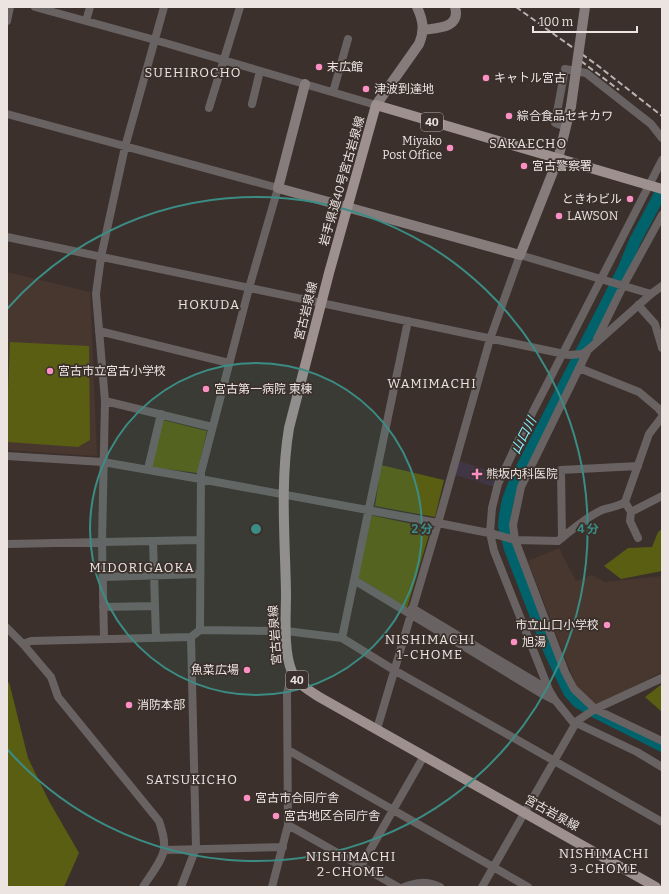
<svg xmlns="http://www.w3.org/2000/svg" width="669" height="894" viewBox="0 0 669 894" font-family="Bitter,'Noto Sans JP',serif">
  <rect width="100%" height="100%" fill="#3b302b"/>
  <!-- built -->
  <path fill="#48372f" d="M7,272L90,292L97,456L7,450Z
    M559,548L576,581L592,575L605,582L662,576V672L596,705L578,688L569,668L528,561Z"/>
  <!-- medical -->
  <path fill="#413645" d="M459,461L499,474L495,487L455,475Z"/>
  <!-- green -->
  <path fill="#595e13" d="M10,342L89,346L90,440L78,447L7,442V392H8Z
    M163,420L207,431L197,473L151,467Z
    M381,465L444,480L435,517L375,506Z
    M370,515L431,528L407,608L357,577Z
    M662,529V571L621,579L604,566L628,548L652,547L658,532Z
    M9,682L28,758L49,801L79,853L64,887H7V684Z
    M662,684V712L645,697Z"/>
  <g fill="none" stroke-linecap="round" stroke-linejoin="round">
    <!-- river -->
    <path stroke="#00636c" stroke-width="12" d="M662,190L635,241L624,268L605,306L515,481L508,500L505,515L504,526L510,549L550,652L569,692L578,702L595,712L662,746"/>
    <!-- street -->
    <path stroke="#686262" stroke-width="8" d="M35,7L155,40L376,105
      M7,21L10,7
      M86,21L90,7
      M333,92L348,39
      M252,104L260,71
      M209,108L240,7
      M7,114L278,188L249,288L201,472L200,630
      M566,127L555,123L565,69L586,73L651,124L662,138
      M662,160L522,433L498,484L492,508L490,533L494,551L549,690L555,700L572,721L637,752L662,767
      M7,237L569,355L582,354L588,350L651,294L662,286
      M638,305L655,324L662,348
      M99,331L229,363
      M597,339L623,286L662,215
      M588,350L521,487L513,525L515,540L565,672L574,689L595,709L662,741
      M579,368L639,392L658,408L662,413
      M105,401L212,427
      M7,456L103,462L200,479L438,523L494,534L515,540L558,541C572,530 586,517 602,510C610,507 618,507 625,502L649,434L662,417
      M148,469L161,414
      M625,502L631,512L662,496
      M631,512L630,521L638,538
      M562,538L561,470L638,466
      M153,541L156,638
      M7,544L200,540
      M103,577L200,574
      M354,580L544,695L554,700
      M103,607L155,606
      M412,608L549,690
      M7,628L23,644L51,677L58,697L159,821C162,830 165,839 164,849C163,860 149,877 143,887
      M342,638L408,321
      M104,639L102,542L105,401L96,294L101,257L125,147L164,7
      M23,644L31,641L191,637L200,630L286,631L342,638L394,670L662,822
      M377,729L438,523L490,339L520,255L651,294
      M288,750L528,887
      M288,825L398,887
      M164,850L283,847
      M361,866L424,756
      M181,887L196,848L191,637
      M272,887L288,825L287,693L292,674
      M404,887C417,882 426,881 440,887
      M482,887L577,721L595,709L662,678"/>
    <!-- secondary -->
    <path stroke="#867c7c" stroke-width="10" d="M423,30C438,28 461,28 455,7
      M305,84L278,188L520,255L558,159L571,106
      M376,105L419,44C425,30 423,20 417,7"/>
    <!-- primary -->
    <path stroke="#9d908f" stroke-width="10" d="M656,887L321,698C310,691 297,684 292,672C283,651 286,616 286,593C285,538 280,482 289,428L329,273L376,105L662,189"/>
    <!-- rail -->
    <path stroke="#bab2af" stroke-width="2" stroke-dasharray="6 3" stroke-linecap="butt" d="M516,7L597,65L662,116
      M581,61L619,90"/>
    <!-- secondary-bridge -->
    <path stroke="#867c7c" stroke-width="10" d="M571,106L585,7"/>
  </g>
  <!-- distance rings -->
  <circle cx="256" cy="529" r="166" fill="#3b8c85" fill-opacity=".12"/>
  <g fill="none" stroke="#3b8c85" stroke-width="2">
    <circle cx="256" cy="529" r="166"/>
    <path d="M7 309A332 332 0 1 1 7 749"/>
  </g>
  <!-- markers -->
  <g fill="#fc8fc3" stroke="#3b302b" stroke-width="1.5">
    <circle cx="319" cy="67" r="4"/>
    <circle cx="486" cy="78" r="4"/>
    <circle cx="366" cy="89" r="4"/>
    <circle cx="509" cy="116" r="4"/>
    <circle cx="450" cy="148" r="4"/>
    <circle cx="524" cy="166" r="4"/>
    <circle cx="630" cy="199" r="4"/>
    <circle cx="559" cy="216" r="4"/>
    <circle cx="50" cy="371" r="4"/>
    <circle cx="206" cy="389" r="4"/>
    <path d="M475 468h4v4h4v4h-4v4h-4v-4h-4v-4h4z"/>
    <circle cx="607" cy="625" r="4"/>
    <circle cx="514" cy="642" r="4"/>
    <circle cx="247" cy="670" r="4"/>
    <circle cx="129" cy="705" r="4"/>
    <circle cx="247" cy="798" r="4"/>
    <circle cx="276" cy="816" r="4"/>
  </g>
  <g text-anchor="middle" stroke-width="3.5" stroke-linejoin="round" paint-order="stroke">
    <!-- shield labels -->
    <g fill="#3b302b" stroke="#b6aeaa" stroke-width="1">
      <rect x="421" y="113" width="22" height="18" rx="3"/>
      <rect x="286" y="671" width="22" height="18" rx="3"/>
    </g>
    <g font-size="11" font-weight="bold" fill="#ebe4e1">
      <text x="432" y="126">40</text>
      <text x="297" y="684">40</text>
    </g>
    <!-- poi labels -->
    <g font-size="12" fill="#ebe4e1" stroke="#3b302b" text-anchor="start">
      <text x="327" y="71">末広館</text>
      <text x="494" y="82">キャトル宮古</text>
      <text x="374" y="93">津波到達地</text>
      <text x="517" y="120">綜合食品セキカワ</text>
      <text x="442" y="145" text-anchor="end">Miyako<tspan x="442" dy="14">Post Office</tspan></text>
      <text x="532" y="170">宮古警察署</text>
      <text x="622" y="203" text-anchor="end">ときわビル</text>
      <text x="567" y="220">LAWSON</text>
      <text x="58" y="375">宮古市立宮古小学校</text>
      <text x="214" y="393">宮古第一病院 東棟</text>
      <text x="486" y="478">熊坂内科医院</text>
      <text x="599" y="629" text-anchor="end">市立山口小学校</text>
      <text x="522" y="646">旭湯</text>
      <text x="239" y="674" text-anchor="end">魚菜広場</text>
      <text x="137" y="709">消防本部</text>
      <text x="255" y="802">宮古市合同庁舎</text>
      <text x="284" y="820">宮古地区合同庁舎</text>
    </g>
    <!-- street labels -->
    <g font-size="12" fill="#ebe4e1" stroke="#3b302b">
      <text transform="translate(342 181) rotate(-74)" y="4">岩手県道40号宮古岩泉線</text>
      <text transform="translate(306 311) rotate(-76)" y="4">宮古岩泉線</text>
      <text transform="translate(275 635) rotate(-94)" y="4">宮古岩泉線</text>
      <text transform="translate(552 813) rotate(29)" y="4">宮古岩泉線</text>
    </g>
    <!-- neighbourhood labels -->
    <g font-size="13" letter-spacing="1" fill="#ebe4e1" stroke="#3b302b">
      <text x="193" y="77">SUEHIROCHO</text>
      <text x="528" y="148">SAKAECHO</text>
      <text x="209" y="309">HOKUDA</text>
      <text x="432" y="388">WAMIMACHI</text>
      <text x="142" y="572">MIDORIGAOKA</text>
      <text x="430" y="644">NISHIMACHI<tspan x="430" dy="15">1-CHOME</tspan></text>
      <text x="192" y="784">SATSUKICHO</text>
      <text x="604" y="858">NISHIMACHI<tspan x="604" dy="15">3-CHOME</tspan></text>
      <text x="351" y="861">NISHIMACHI<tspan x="351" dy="15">2-CHOME</tspan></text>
    </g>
    <!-- water labels -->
    <g font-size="13" font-style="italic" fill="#83f2fe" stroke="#3b302b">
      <text transform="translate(523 435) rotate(-63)" y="5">山口川</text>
    </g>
  </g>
  <circle cx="256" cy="529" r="6" fill="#3b8c85" stroke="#3b302b" stroke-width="2"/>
  <g font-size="12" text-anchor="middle" font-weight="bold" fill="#3b8c85" stroke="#3b302b" stroke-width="3.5" stroke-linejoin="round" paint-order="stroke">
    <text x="422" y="533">2 分</text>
    <text x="588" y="533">4 分</text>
  </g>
  <!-- border -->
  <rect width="669" height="894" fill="none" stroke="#ebe4e1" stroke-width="16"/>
  <!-- scale -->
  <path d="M533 26v6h104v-6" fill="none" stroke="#ebe4e1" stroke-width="2"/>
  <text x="539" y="26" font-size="12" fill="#ebe4e1" stroke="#3b302b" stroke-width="3" paint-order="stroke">100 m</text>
</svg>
